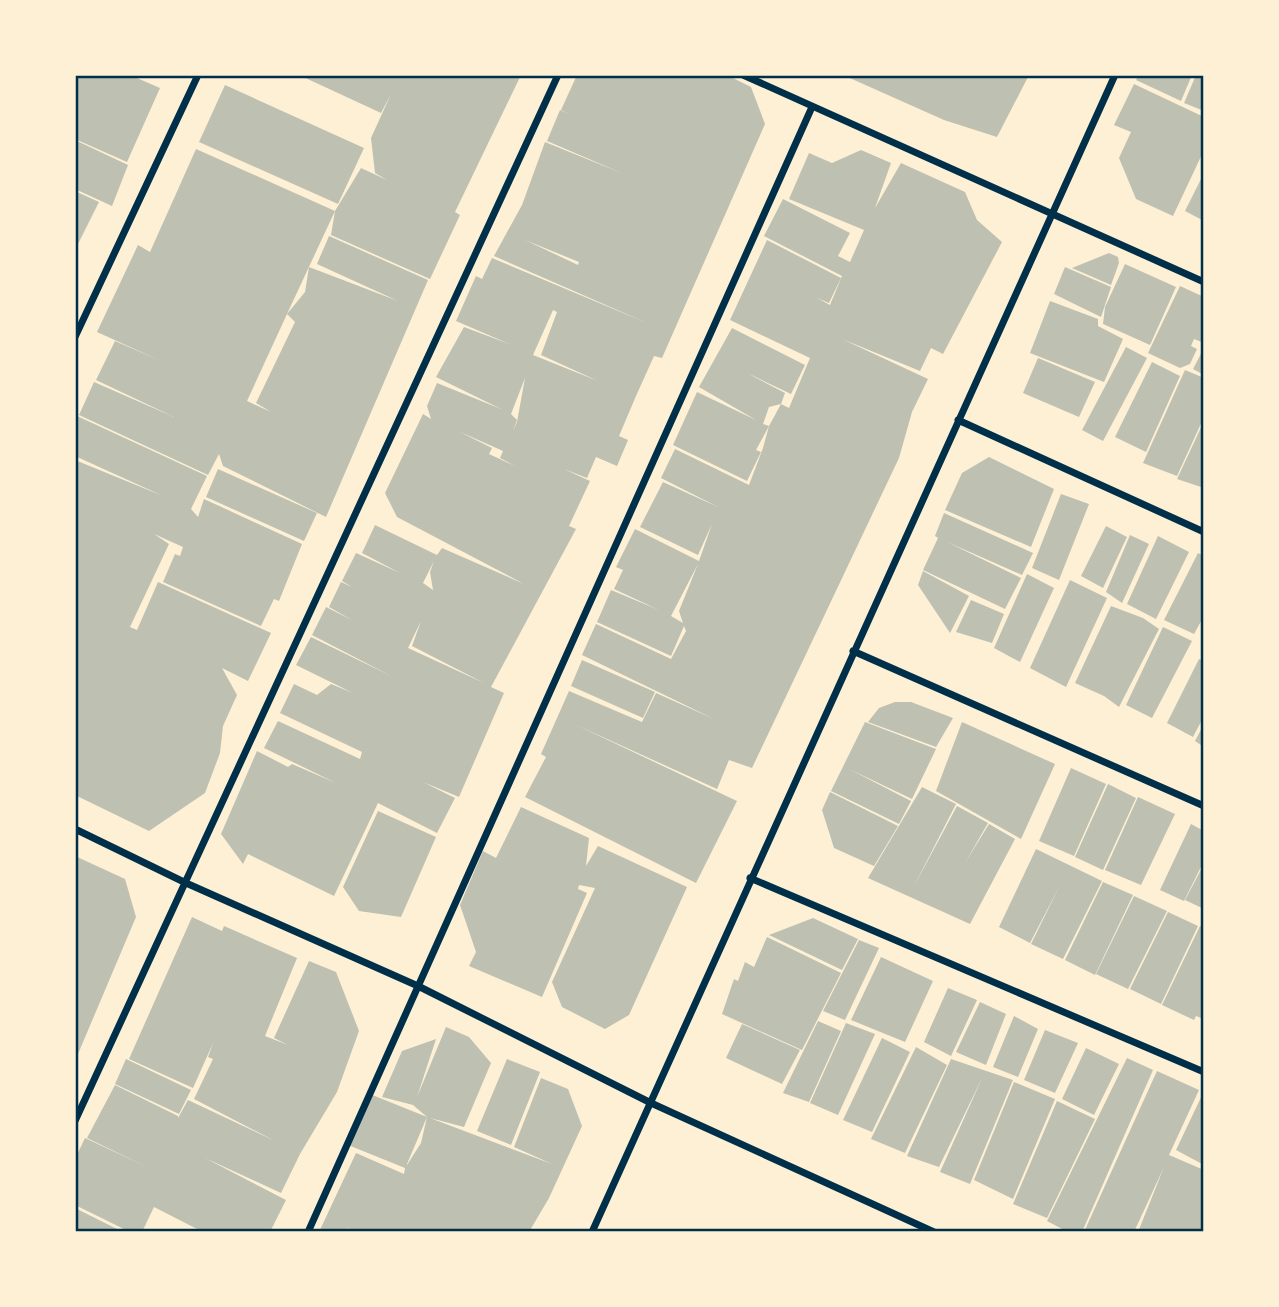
<svg xmlns="http://www.w3.org/2000/svg" width="1279" height="1307" viewBox="0 0 1279 1307" font-family="Commissioner,sans-serif">
  <rect width="100%" height="100%" fill="#fdf0d5"/>
  <!-- building -->
  <path fill="#bec0b2" fill-rule="evenodd" d="M75,75H130L160,88L127,162L75,139Z
    M299,75H392L398,78L399,75H521L455,212L460,215L430,279L331,235L335,211L287,314L305,292L309,267L398,301L317,264L329,236L428,280L326,517L223,466L219,454L208,475L79,415L94,382L174,417L96,380L115,341L161,361L97,332L138,245L150,252L196,149L335,211L361,168L387,180L375,173L371,138L391,94L381,113ZM287,314L295,322L256,403L271,412L247,401Z
    M577,75H727L751,87L765,124L662,358L654,356L636,396L619,436L628,440L617,466L596,457L587,478L564,469L590,481L569,526L576,529L491,687L504,693L459,797L423,782L455,798L437,833L378,803L334,896L248,854L243,864L221,834L257,751L288,767L292,764L336,783L264,748L278,721L360,759L362,752L280,713L294,684L317,695L331,684L353,693L296,665L311,637L391,676L312,635L326,607L352,620L329,607L341,582L352,587L342,581L356,553L400,573L362,553L375,525L437,555L442,548L524,584L397,517L385,493L423,414L431,419L427,406L437,383L501,409L436,377L464,327L512,345L456,321L476,276L482,279L492,258L647,323L494,256L522,205L545,142L624,174L547,141L560,110L571,115L561,110ZM525,240L579,262L578,265ZM553,310L557,312L541,355L598,381L533,355ZM525,378L517,422L513,431L517,420L511,414ZM458,431L503,451L500,458L515,466L489,454L492,448ZM434,561L430,572L433,590L423,583ZM421,621L412,646L484,683L408,648Z
    M843,75H1029L997,137L944,120Z
    M1139,75H1192L1181,101L1136,80Z
    M1196,75H1204V111L1184,103Z
    M1134,84L1204,117V150L1173,216L1136,199L1119,158L1131,132L1114,125Z
    M225,85L364,148L338,204L199,142Z
    M75,140L128,165L112,206L75,189Z
    M861,150L891,163L875,208L901,163L965,192L977,220L1002,242L943,354L931,348L920,371L842,339L928,379L912,412L899,458L752,768L729,760L717,789L574,724L737,801L696,883L525,797L546,757L541,754L569,691L642,722L656,693L714,719L582,655L596,624L671,659L686,631L684,626L671,656L597,622L611,590L659,610L614,589L623,570L616,567L635,529L699,561L712,524L698,555L640,527L663,482L718,507L661,478L675,449L749,485L763,448L769,426L756,450L761,452L747,481L673,445L697,392L756,420L699,387L732,328L805,365L791,394L747,373L785,393L781,404L789,408L810,358L730,320L767,240L841,278L829,303L817,298L830,305L842,276L764,236L783,199L850,233L838,256L850,262L864,230L789,199L809,153L832,163ZM781,404L769,426L763,424L769,407ZM698,564L679,611L683,623L671,616Z
    M1204,173V221L1185,211Z
    M75,191L99,202L75,250Z
    M1109,253L1118,257L1119,263L1111,285L1072,268Z
    M1125,264L1176,287L1150,345L1103,324L1105,307Z
    M1065,267L1111,287L1101,317L1054,294Z
    M1180,286L1204,297V343L1194,339L1191,346L1197,349L1190,364L1180,368L1148,353Z
    M1050,301L1098,319V326L1123,339L1104,382L1030,353Z
    M1126,347L1147,358L1103,441L1082,430Z
    M1204,348V375L1193,369Z
    M1038,358L1095,382L1079,417L1023,393Z
    M1152,362L1180,376L1146,452L1115,437Z
    M1185,370L1204,378V417L1177,476L1143,463Z
    M77,416L207,476L191,509L198,517L204,499L302,544L279,601L274,599L261,626L163,582L175,554L180,556L183,547L154,534L169,544L130,627L137,630L158,582L271,633L248,681L222,668L237,695L223,726L220,753L205,793L149,831L75,795V460L163,496L75,456Z
    M1204,421V488L1177,479Z
    M989,457L1054,489L1031,547L945,510L962,473Z
    M218,469L317,513L304,541L206,497Z
    M1061,494L1089,504L1059,580L1032,568Z
    M944,513L1033,553L1022,575L947,542L1021,578L1005,609L923,570L938,538L935,536Z
    M1106,526L1127,537L1103,588L1081,576Z
    M1130,535L1149,544L1122,603L1106,592Z
    M1158,536L1189,552L1156,619L1127,604Z
    M1198,553L1204,556V616L1194,634L1164,620Z
    M923,571L969,596L950,633L918,585Z
    M1027,574L1054,588L1020,662L994,648Z
    M1070,580L1107,598L1066,687L1030,668Z
    M971,600L1004,614L992,643L956,632Z
    M1111,606L1143,618L1159,629L1119,707L1104,696L1075,683Z
    M1163,627L1192,641L1152,718L1126,705Z
    M1199,659L1204,661V716L1193,737L1167,723Z
    M582,660L655,692L643,718L571,686Z
    M895,702H911L953,718L936,747L868,722L879,708Z
    M865,722L936,749L912,799L849,769L911,801L899,824L831,791Z
    M962,722L1055,764L1021,839L936,791Z
    M1204,724V747L1195,741Z
    M1071,768L1106,784L1074,856L1039,841Z
    M1108,784L1136,798L1103,870L1075,857Z
    M922,787L956,804L913,888L957,806L988,823L965,863L989,824L1015,839L970,924L868,878Z
    M830,792L898,826L874,866L834,848L822,810Z
    M1138,797L1175,814L1141,885L1105,870Z
    M521,807L589,838L586,866L598,846L687,887L629,1015L605,1029L562,1007L552,982L595,888L579,885L578,889L587,893L542,997L469,966L476,952L460,905L483,851L496,858Z
    M378,811L436,837L401,917L359,911L343,887Z
    M1191,824L1204,831V861L1184,901L1160,890Z
    M1036,849L1102,881L1063,959L1031,944L1060,885L1030,943L999,927Z
    M75,856L125,879L136,917L75,1061Z
    M1204,864V909L1185,900Z
    M1103,882L1133,895L1095,975L1065,960Z
    M1134,896L1167,911L1128,989L1096,974Z
    M1168,912L1198,926L1161,1004L1130,989Z
    M192,917L222,931L224,926L297,958L265,1036L288,1045L274,1038L309,961L336,972L359,1031L337,1092L300,1154L281,1193L205,1158L286,1200L270,1232H203L154,1207L142,1232H130L75,1205V1159L85,1138L147,1167L87,1138L115,1085L178,1116V1118L188,1100L275,1141L194,1099L213,1059L208,1057L213,1043L193,1088L129,1059Z
    M813,918L858,939L842,970L769,935Z
    M1200,926L1204,928V1019L1196,1016L1194,1020L1162,1005Z
    M767,937L841,973L802,1050L722,1014L734,979L738,981L745,962L754,967Z
    M859,940L879,948L845,1020L823,1011Z
    M881,957L933,981L905,1042L851,1020Z
    M948,988L977,1000L951,1056L924,1042Z
    M980,1002L1006,1014L986,1065L956,1052Z
    M1014,1016L1038,1029L1018,1077L993,1067Z
    M818,1021L841,1031L809,1102L783,1093Z
    M846,1023L875,1034L838,1115L810,1103Z
    M742,1024L800,1050L782,1084L726,1058Z
    M446,1027L469,1037L491,1063L464,1127L430,1118L552,1164L514,1147L541,1078L568,1089L582,1126L549,1198L529,1232H355L345,1227L353,1232H319L356,1153L404,1174L405,1168L348,1145L370,1094L427,1117L413,1105L382,1097L402,1051L436,1039L417,1097ZM427,1117L421,1143L407,1165V1164Z
    M1045,1030L1078,1043L1055,1093L1024,1080Z
    M882,1038L910,1052L872,1132L843,1120Z
    M916,1047L947,1065L905,1153L871,1139Z
    M1086,1048L1119,1064L1094,1115L1062,1099Z
    M1127,1058L1153,1070L1082,1232H1068L1047,1221Z
    M126,1059L191,1090L179,1114L115,1084Z
    M507,1059L540,1072L511,1145L477,1131Z
    M951,1059L1013,1080L970,1184L940,1172L983,1076L939,1167L907,1156Z
    M1157,1071L1199,1090L1169,1155L1204,1170L1201,1232H1138L1164,1167L1134,1232H1084Z
    M1014,1082L1055,1099L1013,1199L974,1180Z
    M1204,1091V1165L1176,1150Z
    M1057,1101L1095,1119L1047,1218L1013,1204Z
    M75,1208L123,1232H75Z"/>
  <g fill="none" stroke-linecap="round" stroke-linejoin="round">
    <!-- minor -->
    <path stroke="#003049" stroke-width="7" d="M743,75L1204,282
      M75,337L198,75
      M958,420L1204,532
      M853,651L1204,806
      M75,829L186,883L418,986L651,1103L934,1232
      M750,878L1204,1072
      M75,1121L558,75
      M308,1232L812,107
      M592,1232L1115,75"/>
  </g>
  <!-- border -->
  <rect width="1279" height="1307" fill="none" stroke="#fdf0d5" stroke-width="154"/>
  <rect x="77" y="77" width="1125" height="1153" fill="none" stroke="#003049" stroke-width="2.5"/>
</svg>
